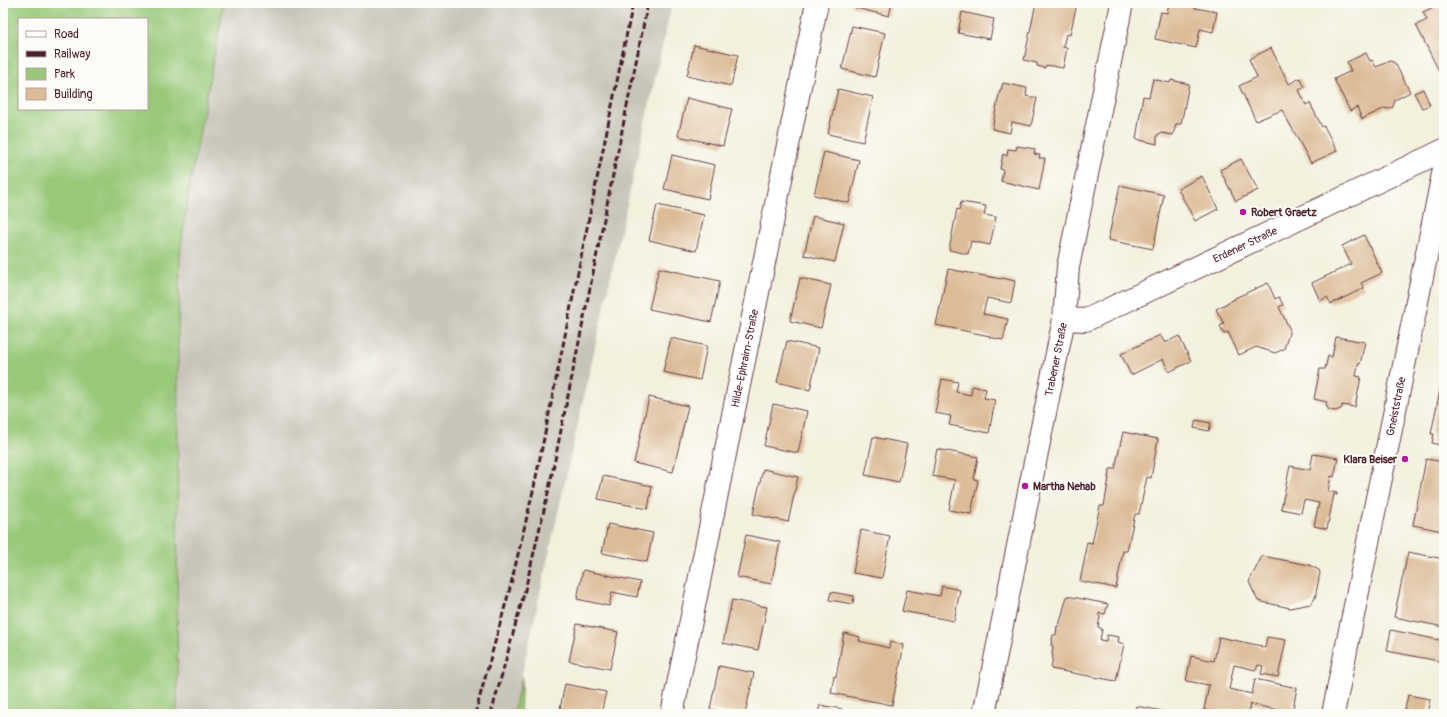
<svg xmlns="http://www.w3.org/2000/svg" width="1447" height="717" viewBox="0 0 1447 717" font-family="Pangolin,sans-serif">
  <rect width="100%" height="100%" fill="#fdfcf7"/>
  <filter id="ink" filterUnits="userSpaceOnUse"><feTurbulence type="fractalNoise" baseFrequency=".025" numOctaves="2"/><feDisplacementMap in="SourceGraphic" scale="8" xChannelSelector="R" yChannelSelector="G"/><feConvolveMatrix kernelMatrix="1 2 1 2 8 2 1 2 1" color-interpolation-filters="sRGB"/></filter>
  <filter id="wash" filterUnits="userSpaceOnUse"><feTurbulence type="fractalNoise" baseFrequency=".012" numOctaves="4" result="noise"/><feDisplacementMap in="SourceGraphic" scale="16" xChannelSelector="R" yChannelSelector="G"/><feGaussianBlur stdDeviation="0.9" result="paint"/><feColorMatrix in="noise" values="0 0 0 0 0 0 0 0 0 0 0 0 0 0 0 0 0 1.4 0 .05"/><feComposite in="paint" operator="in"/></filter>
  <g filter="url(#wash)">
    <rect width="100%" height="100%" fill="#f3f0dd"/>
    <!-- industrial -->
    <path fill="#c7c5b8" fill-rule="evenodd" d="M3,3H672L513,714H3ZM19,19H147V109H19Z"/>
    <!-- green -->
    <path fill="#98c878" stroke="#717452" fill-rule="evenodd" d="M3,3H224L189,189L180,254L178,327L177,714H3ZM19,19H147V109H19Z
      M522,676L520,714H513Z"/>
    <g id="blocks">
      <!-- building -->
      <path fill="#dcbb97" d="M853,3H892L889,16L852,7Z
        M1036,3H1077L1070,35L1066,34L1063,47L1067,48L1063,68L1046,65L1045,68L1037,66V63L1024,60Z
        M1169,3H1196L1195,8L1217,12L1213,32L1200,29L1196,48L1155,39L1161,12L1167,13Z
        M1440,4L1444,10V69L1439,71L1416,25L1427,20L1423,12Z
        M962,12L994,19L990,39L958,33Z
        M852,26L885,33L875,77L842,69Z
        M694,45L738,55L731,86L687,76Z
        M1271,48L1289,84L1300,78L1305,87L1299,90L1306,105L1310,103L1322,127L1324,126L1337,151L1311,163L1282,110L1256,121L1239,86L1257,77L1249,59Z
        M1366,53L1370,61L1372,60L1376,67L1390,61L1395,63L1410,92L1395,100L1393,107L1388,109L1385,108L1362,119L1357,107L1350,111L1334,79L1351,71L1347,62Z
        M1153,79L1170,83L1171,80L1189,84L1181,124H1176L1173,135L1161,133L1157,135V144L1136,139L1143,96L1149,97Z
        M1003,83L1027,88L1026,96L1037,98L1031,126L1012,122L1010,133L992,129L1000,90H1001Z
        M838,89L873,97L863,142L828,134Z
        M1423,89L1430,105L1422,108L1414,93Z
        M687,98L732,109L723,146L678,136Z
        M1017,146L1035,149L1034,154L1040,155L1039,158H1045L1039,190L1001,181L1003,170L1000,169L1003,154L1007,156L1008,149L1016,150Z
        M824,152L859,160L849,203L814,195Z
        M672,155L715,165L708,199L664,189Z
        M1241,159L1258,190L1236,201L1220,170Z
        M1202,176L1218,209L1195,221L1178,189Z
        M1120,185L1164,195L1153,249L1108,240Z
        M961,202L986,206L984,215L996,217L990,245L971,241L968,254L949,250L957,209L959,210Z
        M657,205L704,215L696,251L649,240Z
        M813,216L844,223L835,262L804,255Z
        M1364,235L1382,273L1361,283L1364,288L1331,304L1327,297L1320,301L1312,283L1351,264L1342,246Z
        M659,268L720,281L711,322L649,309Z
        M948,269L1001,279L1002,278L1015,281L1011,303L987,298L983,314L1008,319L1003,340L989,337L990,336L936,325Z
        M800,278L831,285L821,328L790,321Z
        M1268,283L1275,299L1279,297L1283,305L1279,307L1290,330L1284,349L1275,353L1256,347L1239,355L1228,332L1224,334L1220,326L1224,324L1216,309L1235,299V298Z
        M1160,335L1165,343L1179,336L1191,361L1169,372L1163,359L1131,375L1121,354Z
        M1336,337L1365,342L1360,364H1358L1356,376L1361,377L1355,407L1342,405V408L1336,411L1329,410L1326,405L1327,402L1314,399L1320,369H1325L1328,356L1332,357Z
        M671,338L707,346L700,380L663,372Z
        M787,341L819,348L810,390L777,382Z
        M1443,375L1444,376V446L1432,443L1434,434H1431Z
        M942,379L958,382L956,392L971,395L972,386L986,389L984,398L995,400L989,433L949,425L951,416L935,413Z
        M649,397L688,406L673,472L634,463Z
        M773,404L807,411L798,453L764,446Z
        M1196,420L1211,423L1209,431L1194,428Z
        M1123,432L1158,439L1151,478L1147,477L1139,514H1135L1127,551H1123L1116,588L1080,581L1086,552H1085L1087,542L1092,543L1100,506H1104L1109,478H1108L1110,469H1115Z
        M873,437L907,444L899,482L865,475Z
        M937,449L978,457L974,479L978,480L971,514L949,510L955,480L932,476Z
        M1313,454L1338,458L1334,477L1331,476L1328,491L1337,493V495L1334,494L1327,529L1314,526L1319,503L1304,500L1301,513L1281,509L1290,466L1310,470Z
        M1426,459L1444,462V518L1442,531L1413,525Z
        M763,469L798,477L788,522L753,514Z
        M603,476L652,486L648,509L598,499Z
        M608,524L653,533L647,562L602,553Z
        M861,530L890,536L882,578L853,573Z
        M746,535L780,542L771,584L737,577Z
        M1408,552L1444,559V627L1394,617Z
        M1262,556L1309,565L1319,570L1320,573L1315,598L1311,604L1290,608L1258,601L1249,582Z
        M583,570L640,582L637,597L612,592L609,606L577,599Z
        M942,586L960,590L954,621L902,611L907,590L940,596Z
        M831,592L854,596L853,604L829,600Z
        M1067,596L1108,604L1105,614L1099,613V616L1100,617L1098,627L1102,629L1100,640L1106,641L1107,635L1119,637L1118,642L1124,644L1116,681L1051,669L1053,655H1052L1053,646L1051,645L1053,635H1056L1057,626H1059Z
        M732,600L767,607L758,650L723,643Z
        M577,624L618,632L610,669L569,661Z
        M1391,630L1444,641V662L1387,651Z
        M844,633L860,637L859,641L889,648L890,642L904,645L892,705L831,693L834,676L836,677Z
        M1219,637L1262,646L1261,647L1265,648L1267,637L1286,640L1278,677L1261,674L1263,666L1258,665L1256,670L1234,665L1229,689L1252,694L1255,679L1297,688L1292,713L1250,704L1248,714H1226L1204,710L1209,685L1186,681L1191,656L1214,661Z
        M719,666L754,673L745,714H735L710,709Z
        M565,684L606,692L601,714H559Z
        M1408,695L1430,699L1427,714H1404Z
        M820,705L842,709V714H818Z
        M1136,706L1162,711V714H1134Z
        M1375,711L1388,713V714H1375Z"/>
    </g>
  </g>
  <g filter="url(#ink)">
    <use href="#blocks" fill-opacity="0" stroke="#633e46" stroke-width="1"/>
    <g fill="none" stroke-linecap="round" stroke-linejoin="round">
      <defs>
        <g id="minor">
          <path id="s1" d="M1064,319L1086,320L1444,150"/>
          <path id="s2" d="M672,714L817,3"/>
          <path id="s3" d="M984,714L1064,319L1068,267L1122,3"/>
          <path id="s4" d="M1333,714L1444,169"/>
        </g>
      </defs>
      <!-- minor casing -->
      <use href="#minor" stroke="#633e46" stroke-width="24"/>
      <!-- minor -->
      <use href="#minor" stroke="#fff" stroke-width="22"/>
      <!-- rail -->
      <path stroke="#4a1f2b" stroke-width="3" stroke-dasharray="6 3" stroke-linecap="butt" d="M475,714L510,588L534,487L633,3
        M491,714L525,590L549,489L648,3"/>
    </g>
  </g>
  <!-- markers -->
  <g fill="#b5179e" stroke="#fdfcf7" stroke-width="1.5">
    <circle cx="1243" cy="212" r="4"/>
    <circle cx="1405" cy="459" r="4"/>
    <circle cx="1025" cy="486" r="4"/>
  </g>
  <g text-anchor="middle" stroke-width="4" stroke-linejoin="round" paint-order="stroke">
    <!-- poi labels -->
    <g font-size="11" font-weight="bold" fill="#4a1f2b" stroke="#fdfcf7" text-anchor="start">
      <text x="1251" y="216">Robert Graetz</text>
      <text x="1397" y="463" text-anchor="end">Klara Beiser</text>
      <text x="1033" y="490">Martha Nehab</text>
    </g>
    <!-- street labels -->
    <g font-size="11" fill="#4a1f2b" stroke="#fdfcf7">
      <text dy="4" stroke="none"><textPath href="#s1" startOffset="198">Erdener Straße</textPath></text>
      <text dy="4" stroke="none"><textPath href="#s2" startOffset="363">Hilde-Ephraim-Straße</textPath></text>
      <text dy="4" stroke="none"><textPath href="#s3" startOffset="362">Trabener Straße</textPath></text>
      <text dy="4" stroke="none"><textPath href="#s4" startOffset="314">Gneiststraße</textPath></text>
    </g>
  </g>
  <!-- margin -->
  <rect width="1447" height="717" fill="none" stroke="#fdfcf7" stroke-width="16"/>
  <!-- legend -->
  <rect x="18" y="18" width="130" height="92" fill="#fdfcf7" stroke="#b5a4a5"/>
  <rect x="26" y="31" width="20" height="6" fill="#ffffff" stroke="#b5a4a5"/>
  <text x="54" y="38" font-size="12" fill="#4a1f2b">Road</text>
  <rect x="26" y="51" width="20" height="6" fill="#4a1f2b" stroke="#b5a4a5"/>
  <text x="54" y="58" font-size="12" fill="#4a1f2b">Railway</text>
  <rect x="26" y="68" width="20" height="12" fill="#98c878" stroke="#b5a4a5"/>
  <text x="54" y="78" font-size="12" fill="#4a1f2b">Park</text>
  <rect x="26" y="88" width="20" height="12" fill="#dcbb97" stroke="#b5a4a5"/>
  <text x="54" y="98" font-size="12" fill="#4a1f2b">Building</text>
</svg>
